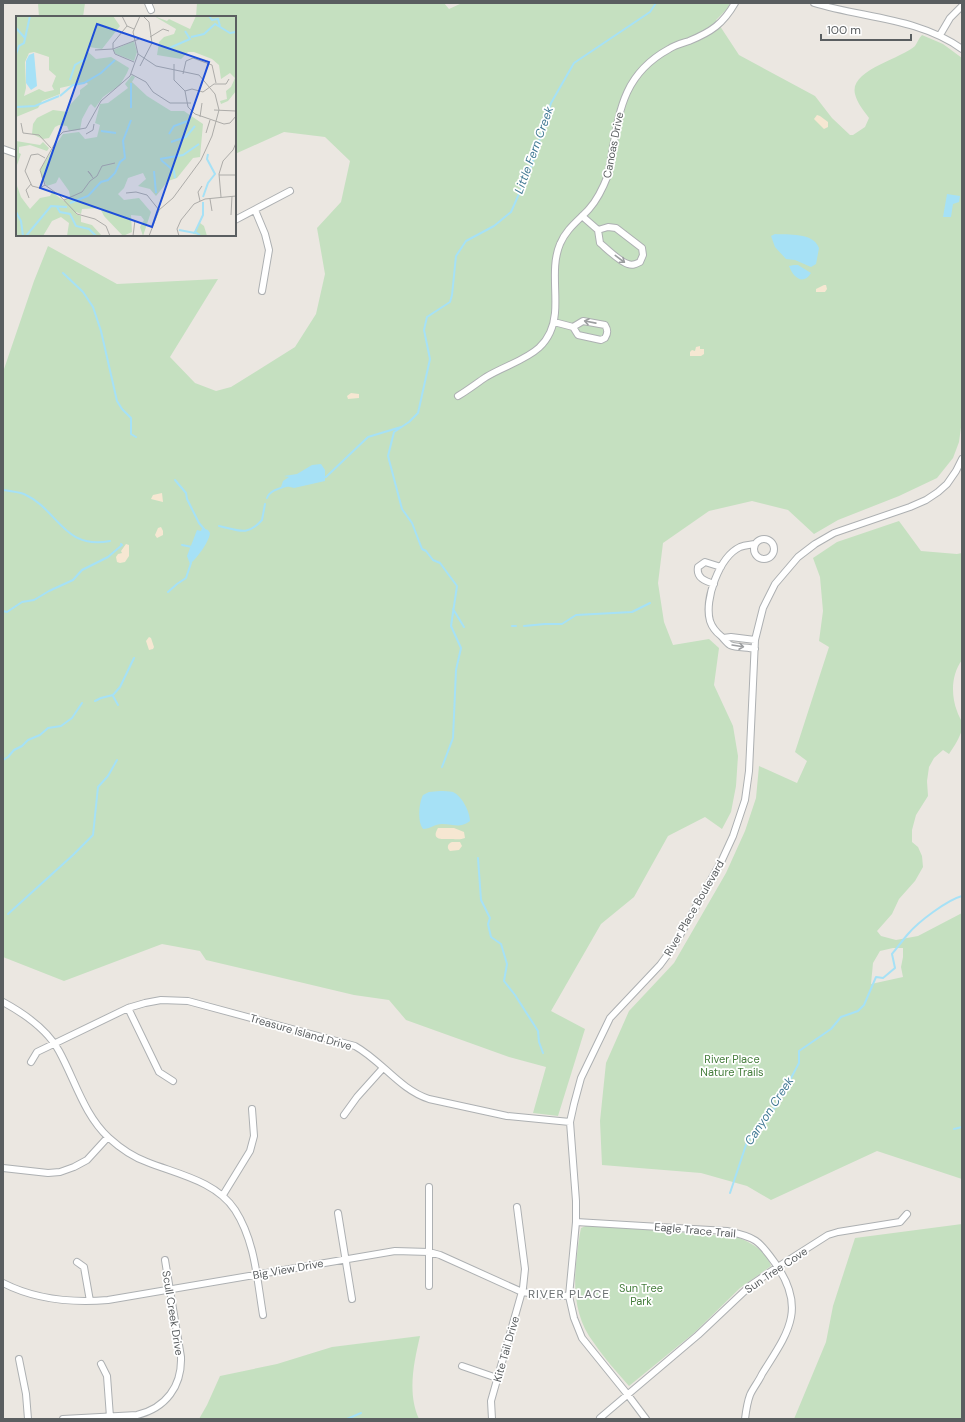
<svg xmlns="http://www.w3.org/2000/svg" width="965" height="1422" viewBox="0 0 965 1422" font-family="'DM Sans',sans-serif">
  <rect width="100%" height="100%" fill="#ebe7e1"/>
  <!-- green -->
  <path fill="#c5e0c0" fill-rule="evenodd" d="M38,3H85L83,17H39Z
    M197,3H444L449,9L462,3H730L727,9L716,20L739,55L815,96L832,118L850,135H853L865,127L869,118C864,111 857,103 855,94C849,70 901,59 915,46C917,43 919,38 922,35L943,44L962,58V420L959,442L953,458L937,478L899,496L838,520L814,534L788,510L752,501L709,511L663,543L658,583L664,622L673,645L709,639L719,648L714,685L733,726L738,756L736,786L731,812L722,829L705,817L668,836L634,897L601,924L551,1011L585,1029L558,1116L533,1113L546,1067L509,1057L406,1020L389,1000L354,995L206,960L200,951L162,944L64,981L3,957V372L34,281L48,246L117,284L218,279L170,357L195,383L216,391L231,387L295,347L316,314L325,274L317,228L341,202L350,161L325,137L284,132L235,154V17H196Z
    M899,521L921,551L957,554L962,553V660C951,675 951,695 957,711C958,715 961,719 962,723C964,732 954,747 949,754L943,750L934,758L929,767L927,781L928,796L916,815L912,830V842L918,847L922,856L923,867L915,881L899,899L892,914L877,931L881,936L896,940L918,936L962,913V1179L877,1151L771,1200L747,1186L701,1173L602,1165L600,1121L606,1063L629,1011L674,963L726,873L745,831L756,798L759,766L797,783L807,761L795,752L829,647L819,641L823,611L820,577L813,558L837,542ZM893,948H903V957L901,967L903,977L871,984L873,963L880,951Z
    M962,1224V1419H794L826,1342L833,1306L855,1238Z
    M588,1225L737,1237C750,1242 767,1251 771,1266L740,1288L694,1333L629,1386C617,1372 604,1358 594,1343C574,1317 573,1286 577,1255C578,1246 579,1237 581,1228Z
    M420,1336C414,1362 407,1393 419,1419H199L207,1405L220,1376L277,1364L332,1347Z"/>
  <!-- sand -->
  <path fill="#f6e7d2" d="M817,115L820,116L828,122V127L824,129L814,119Z
    M824,285H826L827,289L825,292H816V289Z
    M700,346V349H704V354L701,356H690V352L692,350L695,351L696,347Z
    M351,393L359,394V398L348,399L347,396Z
    M162,493L163,502L151,499L153,495Z
    M161,527L163,531V535L157,538L155,535L158,528Z
    M126,544L129,545V556L125,562L120,563L117,562L116,557L118,554L122,553L121,551Z
    M149,637L151,638L154,647L153,649L149,650L146,641Z
    M438,828H454L464,832L465,838C460,840 457,839 451,839C444,839 430,841 438,828Z
    M452,842H460L462,846L459,850L450,851C446,848 448,843 452,842Z"/>
  <!-- water -->
  <path fill="#a6e1f6" d="M947,194L960,196L959,202L953,204L951,217H943Z
    M775,234C788,235 813,232 819,248L816,264L811,267L795,260L786,259L775,247L771,236Z
    M794,265H798L811,273C803,286 793,277 789,266Z
    M321,464L325,470V481L294,488L286,486L281,487L283,481L289,477L284,476L297,474L312,465Z
    M202,528L208,530L210,533C209,542 197,558 190,564L187,556L197,530L201,531Z
    M440,791C444,791 449,791 453,792C462,796 470,812 470,821C459,829 454,824 442,824C435,824 430,829 423,829C417,821 419,803 423,795L429,792Z"/>
  <g fill="none" stroke-linecap="round" stroke-linejoin="round">
    <!-- stream -->
    <path stroke="#a6e1f6" stroke-width="2" d="M63,273L83,292L93,307L101,331L117,401L122,409L131,418V434L136,437
      M324,477H326L368,437L401,427
      M175,480L186,493L187,499L199,523L204,529
      M3,490C10,491 18,492 24,494C59,510 63,550 110,541
      M267,498C270,490 281,488 289,485
      M219,526C238,530 247,537 262,520L265,504
      M182,545L192,547
      M168,592L177,584L186,578L191,563
      M453,609L464,627
      M3,611L7,612L22,602L34,600L49,591L73,580L82,570L108,557L122,545L121,544
      M512,626H516
      M524,626L545,624H562L576,615L632,612L650,603
      M113,696L118,705
      M95,701L101,698L113,695L120,687L134,658
      M3,760L8,757L14,750L22,746L28,740L40,735L48,728L61,726L72,718L82,703
      M442,767L453,738L456,670L461,648L451,626L457,586L440,563L433,560L426,551L422,549L412,523L402,509L388,456L394,432L409,422L418,413L430,359L424,330L427,317L450,302L452,295L456,256L466,241L494,226L511,212L531,167L551,103L574,63L650,12L656,3
      M478,858L481,900L490,918L488,924L491,937L501,944L507,964L504,981L515,995L538,1031L539,1042L543,1053
      M8,914L73,855L93,835L98,787L108,776L117,760
      M954,1129L962,1127
      M730,1193L747,1142L776,1106L799,1063V1051L831,1029L841,1017L858,1011L864,1005L876,977L883,978L895,968L892,954C897,948 902,941 908,934C918,922 947,900 962,896
      M347,1419L361,1413"/>
    <defs>
      <path id="minor" d="M148,3L151,10
        M814,3C863,18 919,18 962,49
        M940,35L950,18L962,6
        M3,149L17,154
        M255,210L265,234L269,250L262,291
        M582,216L598,230L600,243C607,249 620,262 628,264C633,266 636,264 640,262L643,255L642,248L616,228L608,227L598,230
        M235,220L290,191
        M554,322L573,327L583,321L605,325C608,330 608,333 605,338L601,340L578,335L573,327
        M458,396C468,390 477,383 486,377C516,359 551,356 555,313C557,291 551,265 560,244C566,229 579,220 589,209C598,199 603,188 608,175C619,123 616,78 669,49C675,45 683,43 689,41C711,32 723,24 735,3
        M754 549a10 10 0 1 1 20 0a10 10 0 1 1-20 0Z
        M714,584C705,581 696,578 698,567L705,562L721,567
        M723,638L731,637L755,640
        M755,649C747,647 737,648 730,645C727,643 724,639 721,636C716,632 712,627 710,621C704,600 719,557 740,547C745,545 750,545 755,544
        M3,1002C25,1014 47,1029 59,1051C75,1080 84,1115 109,1138C119,1147 133,1157 147,1162C177,1174 216,1181 235,1210C255,1241 257,1279 263,1315
        M128,1008L159,1072L173,1081
        M31,1062L37,1052L128,1008L145,1003L161,1000L188,1001L355,1046C382,1061 399,1089 429,1099L507,1116L570,1122
        M344,1115L357,1097L383,1068
        M3,1168L48,1173L60,1172L74,1167L87,1160L108,1137
        M429,1187V1286
        M223,1195L250,1151L254,1136L252,1109
        M338,1213L352,1299
        M576,1222L727,1231C755,1237 759,1240 775,1263C808,1309 787,1334 762,1374C759,1381 753,1388 750,1395C747,1403 746,1411 745,1419
        M77,1262L84,1267L90,1301
        M3,1283C36,1300 71,1303 108,1300L395,1251L429,1252L440,1255L522,1292L544,1295L569,1296
        M19,1359L26,1394L28,1419
        M101,1364L107,1376L110,1417
        M462,1366L497,1378
        M600,1418L698,1335L751,1285L773,1270L828,1235L838,1232L900,1222L907,1214
        M63,1419L137,1415C166,1408 182,1386 181,1357L165,1260
        M492,1419L491,1401L523,1288L525,1269L517,1207
        M646,1419L628,1395L582,1338L574,1318L569,1296L576,1222V1201L570,1122L574,1104L581,1078L610,1018L660,965L674,946L722,860L733,836L745,800L749,771L755,640L763,608L775,584L798,557L815,544L834,533L910,507L926,500L938,492L947,484L956,471L962,459"/>
    </defs>
    <!-- minor casing -->
    <use href="#minor" stroke="#adb0b2" stroke-width="8"/>
    <!-- minor -->
    <use href="#minor" stroke="#fff" stroke-width="6"/>
  </g>
  <!-- one-way arrows -->
  <defs><path id="oneway-shaft" d="M-6 0H5M1.5-3L5.5 0L1.5 3" fill="none" stroke-width="1.6" stroke-linecap="round" stroke-linejoin="round"/></defs>
  <g stroke="#9c9ea0">
    <use href="#oneway-shaft" transform="translate(620 259) rotate(37)"/>
    <use href="#oneway-shaft" transform="translate(590 322) rotate(-169)"/>
    <use href="#oneway-shaft" transform="translate(738 646) rotate(9)"/>
  </g>
  <g text-anchor="middle" stroke-width="3.5" stroke-linejoin="round" paint-order="stroke">
    <!-- street labels -->
    <g font-size="11" fill="#5a5e60" stroke="#fff">
      <text transform="translate(613 145) rotate(-79)" y="4">Canoas Drive</text>
      <text transform="translate(694 908) rotate(-60)" y="4">River Place Boulevard</text>
      <text transform="translate(301 1032) rotate(16)" y="4">Treasure Island Drive</text>
      <text transform="translate(695 1230) rotate(5)" y="4">Eagle Trace Trail</text>
      <text transform="translate(288 1269) rotate(-10)" y="4">Big View Drive</text>
      <text transform="translate(776 1270) rotate(-34)" y="4">Sun Tree Cove</text>
      <text transform="translate(173 1313) rotate(81)" y="4">Scull Creek Drive</text>
      <text transform="translate(506 1349) rotate(-74)" y="4">Kite Tail Drive</text>
    </g>
    <!-- park labels -->
    <g font-size="11" fill="#457d3c" stroke="#fff">
      <text x="732" y="1063">River Place<tspan x="732" dy="13">Nature Trails</tspan></text>
      <text x="641" y="1292">Sun Tree<tspan x="641" dy="13">Park</tspan></text>
    </g>
    <!-- water labels -->
    <g font-size="12" font-style="italic" fill="#417994" stroke="#fff">
      <text transform="translate(534 150) rotate(-70)" y="4">Little Fern Creek</text>
      <text transform="translate(769 1111) rotate(-57)" y="4">Canyon Creek</text>
    </g>
    <!-- neighbourhood labels -->
    <g font-size="12" letter-spacing="1" fill="#6b7072" stroke="#fff">
      <text x="569" y="1298">RIVER PLACE</text>
    </g>
  </g>
  <!-- overview -->
  <g transform="translate(16 16)">
    <rect width="220" height="220" fill="#ebe7e1"/>
    <path d="M0,0H97L104,10L86,33L73,31L71,35L80,43L95,41L113,52L111,57L104,69L87,81L79,92L75,88L73,90L66,103L64,114L53,115L51,110L43,109L39,111L33,122L27,123L16,118L17,108L21,102L37,94L52,96L54,89L64,78V74L72,68L70,66L44,72V78L26,85L22,92L0,101ZM18,36L33,41V54L40,60L36,70L38,74L29,76L23,73L8,80L10,72L9,46L13,37ZM138,0L151,5L153,3L174,13L180,0H220V75L212,85L205,88L204,85L211,83L210,75L215,71L219,62L214,57L205,63L203,49L196,43L178,36H172L165,43L141,39L143,26L148,21L158,18L160,13ZM118,25L121,36L118,45L100,38L97,34ZM116,59L119,61L116,66L131,80L155,95H168L187,108L184,141L177,142L161,162L152,165L140,180L134,173L122,170L130,163L127,157L112,162L108,172L102,178L108,184L123,182L135,196L127,220L124,211L128,204L125,200L115,199L116,216L107,220L88,200L84,192L66,193L65,198L60,196V198L65,200V206L76,209L86,220H51L53,207L45,201L36,205L27,220H0V125L24,129L27,126L33,132L31,135L14,129L3,131V137L5,138L1,149L0,167L5,181L14,193L24,182L34,180L36,176L48,185L54,180L53,175L43,161L40,167L31,170L25,161V152L47,118L63,116L69,123L81,121L84,109L79,107L84,88L92,87L112,72L109,68ZM184,207L188,210L191,220L177,218Z" fill="#c5e0c0" fill-rule="evenodd"/>
    <path d="M18,37L21,70L15,74L10,67V45L13,39Z" fill="#a6e1f6"/>
    <path fill="none" stroke="#a6e1f6" stroke-width="2" d="M193,0L196,4L202,3L204,10M0,12L9,22M175,21L188,18L199,8L214,17L220,16M151,33L174,23L169,15M0,38L3,30L8,27L14,0M54,64L59,49L71,42M44,80L57,69L68,67L85,57L99,44M0,91L19,90L43,80M115,92V67M85,115L100,117M153,118L158,110L172,105M155,126L170,121L179,110M144,143L167,139L183,128M145,144L158,155L159,162M138,155L140,177M187,181L192,167L199,158L191,143L192,138M54,187L72,180L85,166L92,164L99,157L104,146L109,142L107,125L115,104M41,191L44,196L54,198L60,210L73,213L80,220M0,196L5,205L7,220M163,214L179,217M184,219L179,216L187,199V186M10,220L35,190L51,191"/>
    <path fill="none" stroke="#adaca9" stroke-width="1" d="M106,0L111,10L118,13M111,10L97,27V33L99,38L118,46M134,21L147,13L153,15M79,34L97,33L123,23M122,38L140,50L183,59L199,78L203,94L196,120L185,144L157,182L143,194L133,220M158,48V64L169,75L172,91L179,98L208,108L214,107L220,100M124,50L136,27L133,6L127,0M115,58L130,66L137,76L154,87H175M167,58L170,45L177,42L196,49L200,67M169,75L176,73L187,76L198,68H210L213,63M198,94L220,95M184,101L186,87M5,107L7,117L23,119L35,132M190,117L194,104M70,118L77,114L78,108M203,159H220M76,160L72,155L77,162M29,169L24,172L16,170L9,155L15,139L22,138L29,142M110,177L120,176L131,179L143,194M205,181L203,158L207,145L217,134L220,127M13,182L10,174L15,168M194,183L196,195M48,184L66,176L74,165L81,160L86,150L99,147M184,185L182,176L186,170M215,199L216,180M94,220L90,210L79,203L61,198L43,179L29,169L24,154L43,120L47,116L70,112L85,85L114,60L122,38L117,16L124,0M117,220L119,204M163,220L161,213L165,204L178,188L189,183L220,180"/>
    <path fill="#1d4ed8" fill-opacity="0.15" stroke="#1d4ed8" stroke-width="2" d="M81,8L193,46L136,211L24,172Z"/>
    <rect width="220" height="220" fill="none" stroke="#5a5e60" stroke-width="2"/>
  </g>
  <!-- border -->
  <rect width="965" height="1422" fill="none" stroke="#5a5e60" stroke-width="8"/>
  <!-- scale -->
  <path d="M821 34v6h90v-6" fill="none" stroke="#5a5e60" stroke-width="2"/>
  <text x="827" y="34" font-size="12" fill="#5a5e60" stroke="#ffffff" stroke-width="3" paint-order="stroke">100 m</text>
</svg>
